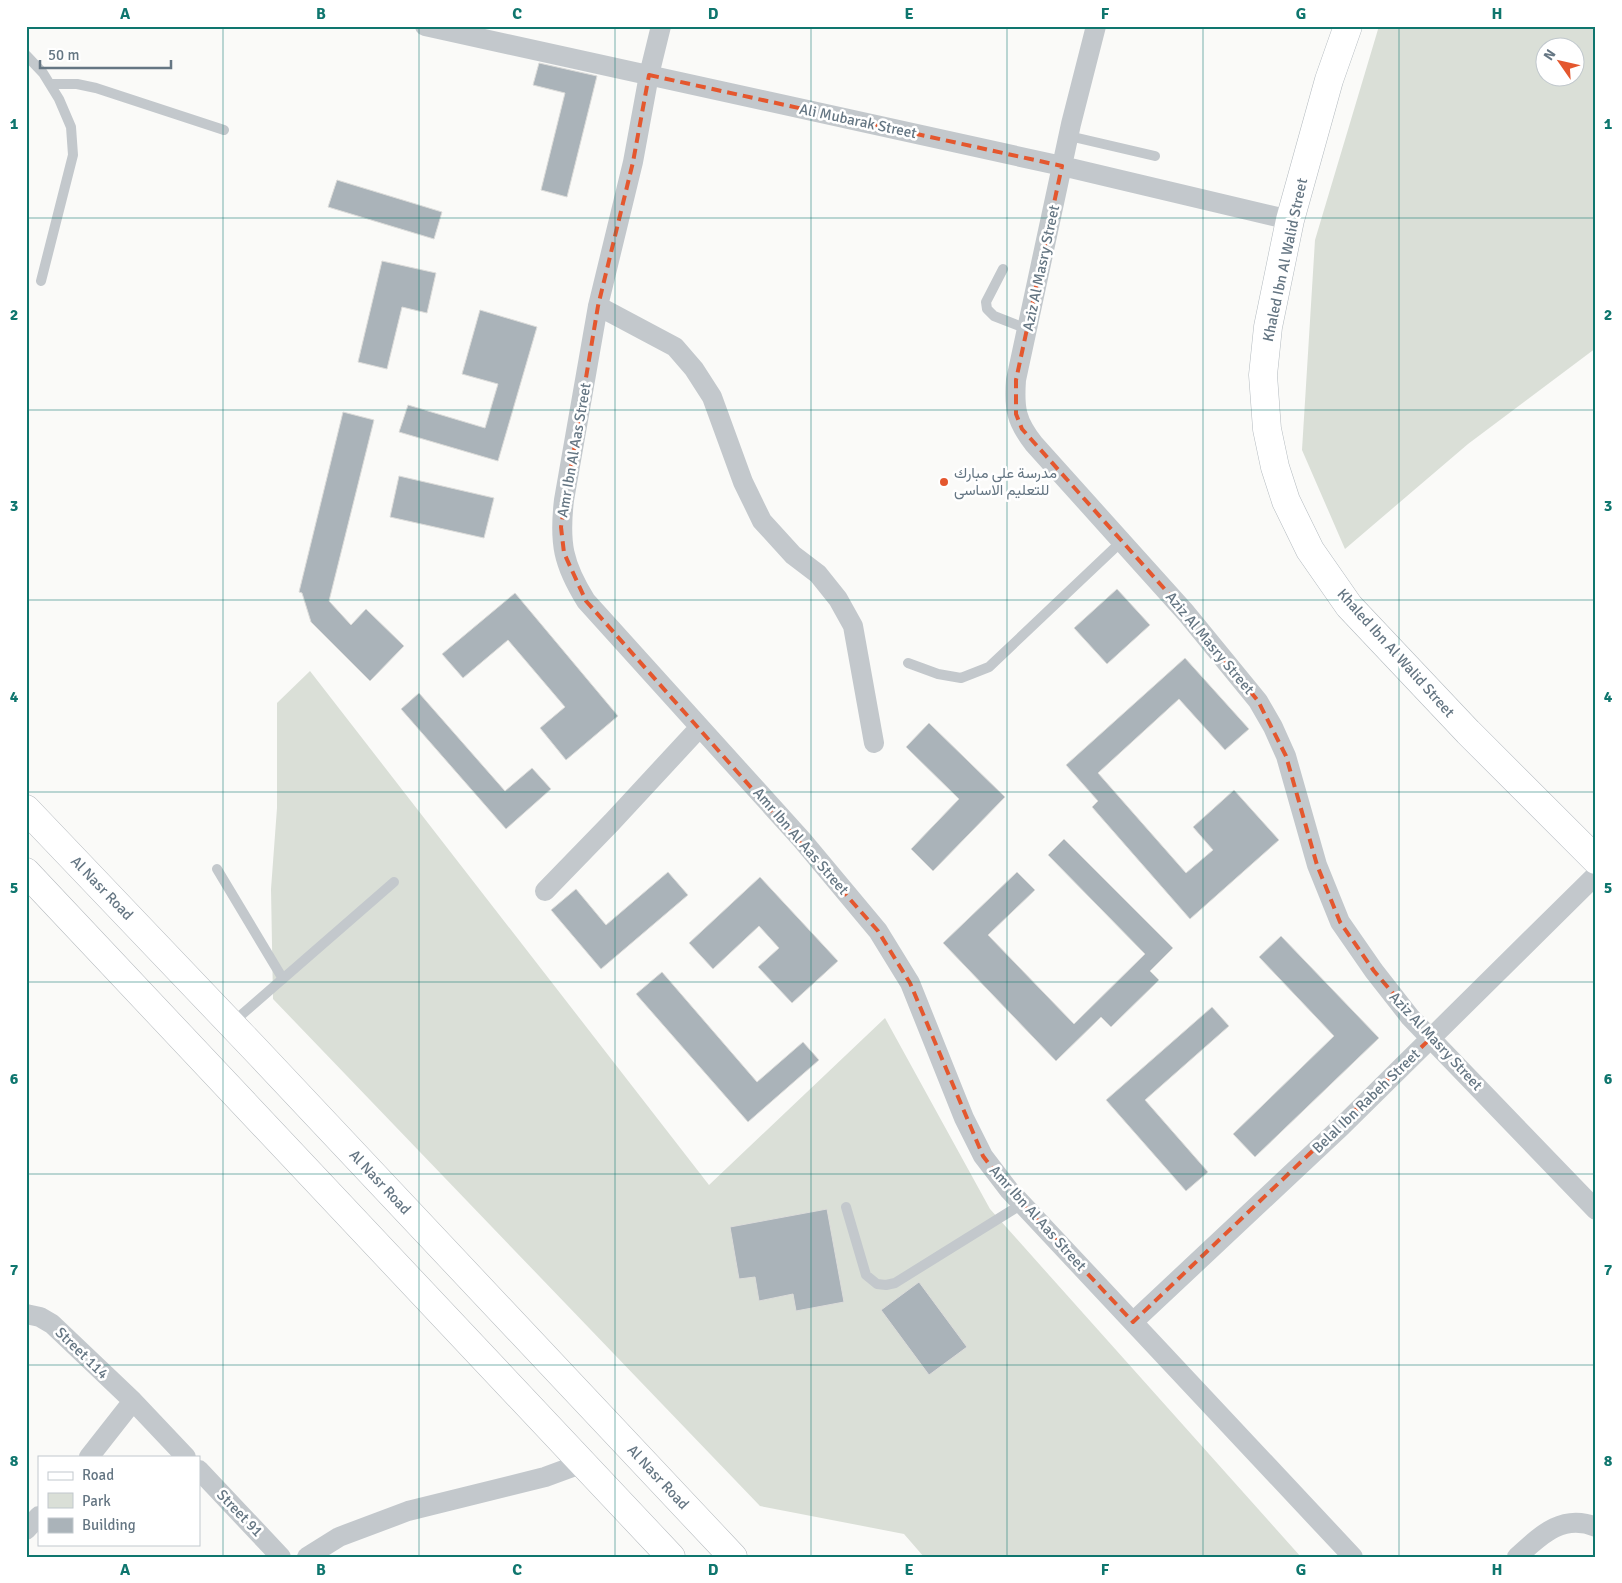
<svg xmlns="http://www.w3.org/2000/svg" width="1622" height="1583" viewBox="0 0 1622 1583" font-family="Signika,Vazirmatn,sans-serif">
  <rect width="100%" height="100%" fill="#fafaf8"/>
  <!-- green -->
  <path fill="#dadfd7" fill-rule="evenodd" d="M1379,26H1596V348L1468,444L1345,549L1302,450L1315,240ZM1544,48H1574V78H1544Z
    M310,671L709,1185L885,1018L990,1209L1301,1557H924L904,1534L760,1506L273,999L271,889L277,808V703Z"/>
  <!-- building -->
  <path fill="#aab3b9" stroke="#dcdcda" d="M539,63L597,76L567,197L541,190L565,93L533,85Z
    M337,180L442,212L434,239L328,207Z
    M382,261L436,273L427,313L402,307L387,369L358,362Z
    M480,310L537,327L498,461L399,432L408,405L485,428L498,384L462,374Z
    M343,412L374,420L329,601L351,625L366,609L404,646L370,681L311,622L302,593L299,592Z
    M399,476L494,498L484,538L390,517Z
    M1117,589L1150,625L1107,664L1074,628Z
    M515,593L618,716L566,760L540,728L565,707L508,640L463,678L442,654Z
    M1185,658L1249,729L1225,750L1179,699L1098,773L1186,873L1213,850L1193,827L1234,790L1279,840L1190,919L1092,807L1098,801L1066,765Z
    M419,693L505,791L532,768L551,789L506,829L401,709Z
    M929,723L1005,797L933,871L911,849L959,799L906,747Z
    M1064,839L1173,948L1150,971L1159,980L1111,1027L1101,1017L1056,1061L943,943L1017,872L1035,890L988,935L1074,1024L1145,954L1048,855Z
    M668,872L688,895L601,969L551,910L576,889L606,925Z
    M760,877L838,961L792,1003L758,967L779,948L759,926L713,969L689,943Z
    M1281,936L1379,1038L1255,1157L1233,1134L1334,1036L1259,957Z
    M662,972L757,1082L803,1042L819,1060L748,1122L636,994Z
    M1212,1007L1229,1026L1145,1100L1208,1172L1186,1191L1106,1100Z
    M827,1209L844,1302L796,1311L793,1294L759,1301L755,1277L739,1279L730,1227Z
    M919,1282L967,1347L929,1375L881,1310Z"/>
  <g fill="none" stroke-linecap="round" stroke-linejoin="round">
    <defs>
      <path id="secondary" d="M1348,26L1329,80L1290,220L1268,327L1263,375L1267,429L1275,467L1286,501L1310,550L1349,606L1468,732L1596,860"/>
      <path id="highway" d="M26,809L253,1047L733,1557
        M26,872L671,1557"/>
    </defs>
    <!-- secondary casing -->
    <use href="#secondary" stroke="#b3babf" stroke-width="29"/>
    <!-- highway casing -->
    <use href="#highway" stroke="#b4b9bd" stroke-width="29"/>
    <!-- lane -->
    <path stroke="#c3c8cc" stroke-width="10" d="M26,55L43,73L59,99L71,127L73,155L41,281
      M50,84H77L96,88L224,130
      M1069,136L1155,156
      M1003,269L986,302L987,309L994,316L1027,329
      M908,663L938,674L961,678L989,667L1122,541
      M217,869L283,979
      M232,1023L394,882
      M846,1207L866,1275L877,1284L886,1285L895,1283L1022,1204"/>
    <!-- street -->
    <path stroke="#c3c8cc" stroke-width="20" d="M425,26L1062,166L1290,220
      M661,26L649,75L633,162L598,306L564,500C559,543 563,564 586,601L802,840L878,931L910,983L964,1118L983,1156L1009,1190L1353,1557
      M1096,26L1071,124L1016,380C1014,409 1016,421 1034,444L1186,613L1258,701L1273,727L1286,756L1317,865L1340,922L1374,971L1410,1017L1596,1210
      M598,306L675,347L694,369L712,397L743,482L762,521L793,555L818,574L838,599L853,626L874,743
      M545,891L612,822L700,727
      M26,1314L40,1317L52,1324L133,1401L186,1457
      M1133,1322L1342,1126L1596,875
      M89,1457L133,1401
      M199,1470L281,1557
      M26,1530L39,1516
      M307,1557L339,1537L408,1511L545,1477L583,1463
      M1517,1557C1540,1536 1562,1513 1596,1527"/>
    <!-- secondary -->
    <use href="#secondary" stroke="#fff" stroke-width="28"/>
    <!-- highway -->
    <use href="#highway" stroke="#fff" stroke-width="28"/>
  </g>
  <!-- marked area -->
  <path fill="none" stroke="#e4572e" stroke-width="4" stroke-dasharray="10 6" stroke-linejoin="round" d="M649,75L1062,166L1016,380V414L1022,429L1186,613L1258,701L1286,756L1317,865L1340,922L1374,971L1431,1038L1133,1322L1009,1190L983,1156L910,983L878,931L586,601L564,553L561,527L598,306L633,162Z"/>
  <!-- grid -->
  <path fill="none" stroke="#0f766e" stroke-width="1" stroke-opacity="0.55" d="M223,26V1557M419,26V1557M615,26V1557M811,26V1557M1007,26V1557M1203,26V1557M1399,26V1557M26,218H1596M26,410H1596M26,600H1596M26,792H1596M26,982H1596M26,1174H1596M26,1365H1596"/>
  <!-- markers -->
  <circle fill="#e4572e" stroke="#fff" stroke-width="2" cx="944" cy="482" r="5"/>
  <g text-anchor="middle" stroke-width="5" stroke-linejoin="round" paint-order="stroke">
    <!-- street labels -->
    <g font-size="15" fill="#657683" stroke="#fff">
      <text transform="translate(858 121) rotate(12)" y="5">Ali Mubarak Street</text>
      <text transform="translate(1285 260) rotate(-78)" y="5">Khaled Ibn Al Walid Street</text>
      <text transform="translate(1041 268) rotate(-78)" y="5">Aziz Al Masry Street</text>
      <text transform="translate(574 450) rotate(-80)" y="5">Amr Ibn Al Aas Street</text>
      <text transform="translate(1210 643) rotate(50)" y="5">Aziz Al Masry Street</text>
      <text transform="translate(1396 653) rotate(48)" y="5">Khaled Ibn Al Walid Street</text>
      <text transform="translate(801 841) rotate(49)" y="5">Amr Ibn Al Aas Street</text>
      <text transform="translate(102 888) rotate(46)" y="5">Al Nasr Road</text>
      <text transform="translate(1436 1041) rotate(47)" y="5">Aziz Al Masry Street</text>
      <text transform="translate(1366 1101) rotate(-44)" y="5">Belal Ibn Rabeh Street</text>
      <text transform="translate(380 1182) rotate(47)" y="5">Al Nasr Road</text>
      <text transform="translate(1038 1218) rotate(48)" y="5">Amr Ibn Al Aas Street</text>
      <text transform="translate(82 1353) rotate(44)" y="5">Street 114</text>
      <text transform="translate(658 1477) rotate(47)" y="5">Al Nasr Road</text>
      <text transform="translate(240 1513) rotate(46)" y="5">Street 91</text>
    </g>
    <!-- poi labels -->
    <g font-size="15" fill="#657683" stroke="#fff" text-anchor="start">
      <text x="954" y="478">مدرسة على مبارك<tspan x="954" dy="17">للتعليم الاساسى</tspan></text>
    </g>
  </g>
  <!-- border -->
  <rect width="1622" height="1583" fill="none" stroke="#ffffff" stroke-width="55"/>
  <!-- legend -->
  <rect x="38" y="1456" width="162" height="90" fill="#ffffff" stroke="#c1c8cd"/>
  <rect x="48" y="1472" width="25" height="8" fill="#ffffff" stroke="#c1c8cd"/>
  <text x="82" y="1480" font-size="15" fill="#657683">Road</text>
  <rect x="48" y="1493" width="25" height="15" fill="#dadfd7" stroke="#c1c8cd"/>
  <text x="82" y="1506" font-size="15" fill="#657683">Park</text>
  <rect x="48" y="1518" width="25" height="15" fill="#aab3b9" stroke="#c1c8cd"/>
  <text x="82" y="1530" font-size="15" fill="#657683">Building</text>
  <!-- north arrow -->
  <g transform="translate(1560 62) rotate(304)"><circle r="24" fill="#ffffff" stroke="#c1c8cd"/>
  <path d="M0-4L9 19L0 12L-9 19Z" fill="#e4572e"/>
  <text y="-8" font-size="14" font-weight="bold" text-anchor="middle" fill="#657683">N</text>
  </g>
  <!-- scale -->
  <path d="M40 60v8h131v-8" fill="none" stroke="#657683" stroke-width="2.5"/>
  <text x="48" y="60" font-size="15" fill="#657683" stroke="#ffffff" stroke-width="4" paint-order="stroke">50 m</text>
  <rect x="28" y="28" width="1566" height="1528" fill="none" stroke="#0f766e" stroke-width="2"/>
  <g font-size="16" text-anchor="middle" font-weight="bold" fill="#0f766e">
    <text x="125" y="19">A</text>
    <text x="321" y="19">B</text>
    <text x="517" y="19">C</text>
    <text x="713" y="19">D</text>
    <text x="909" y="19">E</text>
    <text x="1105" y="19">F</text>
    <text x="1301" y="19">G</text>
    <text x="1497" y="19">H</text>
    <text x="14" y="129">1</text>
    <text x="1608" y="129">1</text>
    <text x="14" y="320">2</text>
    <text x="1608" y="320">2</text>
    <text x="14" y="511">3</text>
    <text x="1608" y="511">3</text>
    <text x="14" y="702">4</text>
    <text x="1608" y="702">4</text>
    <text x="14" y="893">5</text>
    <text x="1608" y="893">5</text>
    <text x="14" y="1084">6</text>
    <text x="1608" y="1084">6</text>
    <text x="14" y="1275">7</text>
    <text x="1608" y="1275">7</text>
    <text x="14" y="1466">8</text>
    <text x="1608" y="1466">8</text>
    <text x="125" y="1575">A</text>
    <text x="321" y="1575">B</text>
    <text x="517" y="1575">C</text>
    <text x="713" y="1575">D</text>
    <text x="909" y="1575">E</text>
    <text x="1105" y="1575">F</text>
    <text x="1301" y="1575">G</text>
    <text x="1497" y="1575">H</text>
  </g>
</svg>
